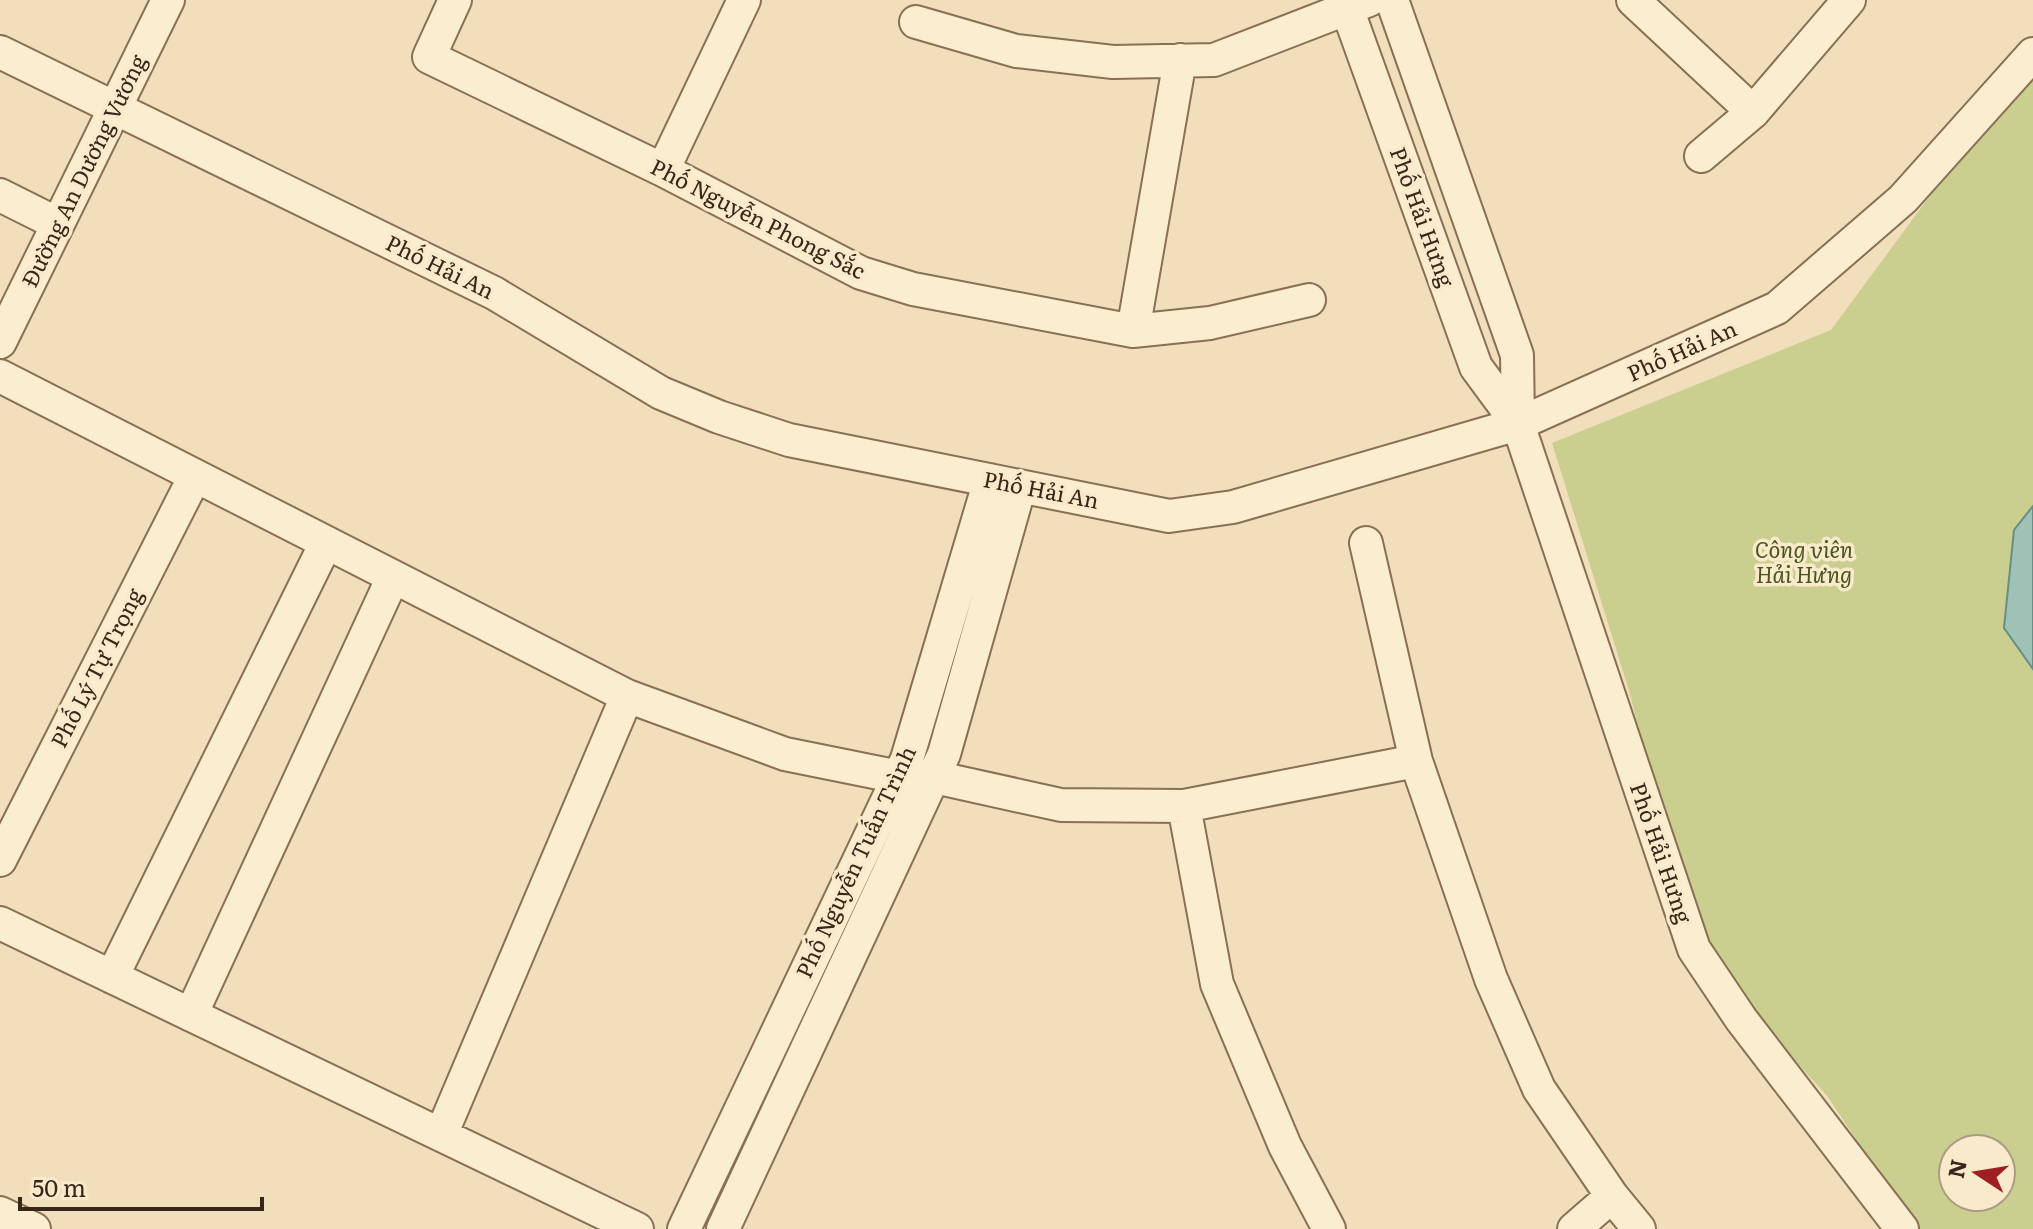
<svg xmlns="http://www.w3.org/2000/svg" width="2033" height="1229" viewBox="0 0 2033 1229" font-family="Literata,serif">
  <rect width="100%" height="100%" fill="#f1dfbb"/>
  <!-- green -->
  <path fill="#cacf8f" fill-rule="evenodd" d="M2033,56V521L2004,628L2033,669V1229H1915L1828,1097L1694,949L1630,694L1552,443L1831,330ZM1953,1149H2001V1197H1953Z"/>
  <!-- water -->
  <path fill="#a0c1b6" stroke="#678f84" stroke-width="2" d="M2033,506V669L2004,628L2014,530Z"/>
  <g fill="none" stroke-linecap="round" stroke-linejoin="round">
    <defs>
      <path id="minor" d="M455,0L429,57L663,170L861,273L913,289L1133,331L1210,323L1309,300
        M1344,0L1476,367L1518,424
        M1392,0L1517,355L1518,424L1694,949L1741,1019L1902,1229
        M1633,0L1753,112
        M916,22L1016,51L1113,62L1214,60L1369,0
        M0,52L494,293L661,393L719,417L789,440L1169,516L1233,507L1518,424L1777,308L1903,199L2033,54
        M1701,156L1753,112L1849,0
        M663,170L744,0
        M0,195L58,224
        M1133,331L1180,60
        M0,342L168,0
        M0,376L627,696L785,754L899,777H934L1061,805L1184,806L1416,761
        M1366,543L1416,761L1491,979L1539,1089L1612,1196L1639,1229
        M1184,806L1217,984L1285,1146L1329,1229
        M0,860L195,476
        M0,923L637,1229
        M112,977L326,543
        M191,1015L393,577
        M441,1135L627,696
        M0,1213L34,1229
        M684,1229L907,759L990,480
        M723,1229L944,754L1020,486
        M1574,1229L1612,1196"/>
    </defs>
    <!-- minor casing -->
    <use href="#minor" stroke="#896f54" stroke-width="36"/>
    <!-- minor -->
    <use href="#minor" stroke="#fbedcf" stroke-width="32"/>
  </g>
  <g text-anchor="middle" stroke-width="7" stroke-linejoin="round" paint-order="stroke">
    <!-- street labels -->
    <g font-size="22" fill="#37271a" stroke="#f8eacb">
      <text transform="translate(84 171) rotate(-64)" y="8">Đường An Dương Vương</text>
      <text transform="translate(1422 217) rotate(70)" y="8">Phố Hải Hưng</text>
      <text transform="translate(758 219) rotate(27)" y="8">Phố Nguyễn Phong Sắc</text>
      <text transform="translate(440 267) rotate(26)" y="8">Phố Hải An</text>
      <text transform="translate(1682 351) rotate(-24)" y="8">Phố Hải An</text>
      <text transform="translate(1041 490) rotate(11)" y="8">Phố Hải An</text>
      <text transform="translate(97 668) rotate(-63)" y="8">Phố Lý Tự Trọng</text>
      <text transform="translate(1661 853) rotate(71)" y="8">Phố Hải Hưng</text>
      <text transform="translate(856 862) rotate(-65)" y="8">Phố Nguyễn Tuấn Trình</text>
    </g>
    <!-- park labels -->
    <g font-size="22" font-style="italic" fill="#49551f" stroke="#f8eacb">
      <text x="1804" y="558">Công viên<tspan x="1804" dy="25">Hải Hưng</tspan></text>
    </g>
  </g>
  <!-- north arrow -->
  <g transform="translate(1977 1173) rotate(282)"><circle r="38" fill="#f8eacb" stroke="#ab9c84" stroke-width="2"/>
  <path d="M0-6L14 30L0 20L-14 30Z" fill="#9d1f24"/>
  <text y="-12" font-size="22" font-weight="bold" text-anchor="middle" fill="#37271a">N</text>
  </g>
  <!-- scale -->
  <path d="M20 1197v12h242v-12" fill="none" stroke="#37271a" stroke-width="4"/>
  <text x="32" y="1197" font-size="24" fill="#37271a" stroke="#f8eacb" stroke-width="6" paint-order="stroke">50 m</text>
</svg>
